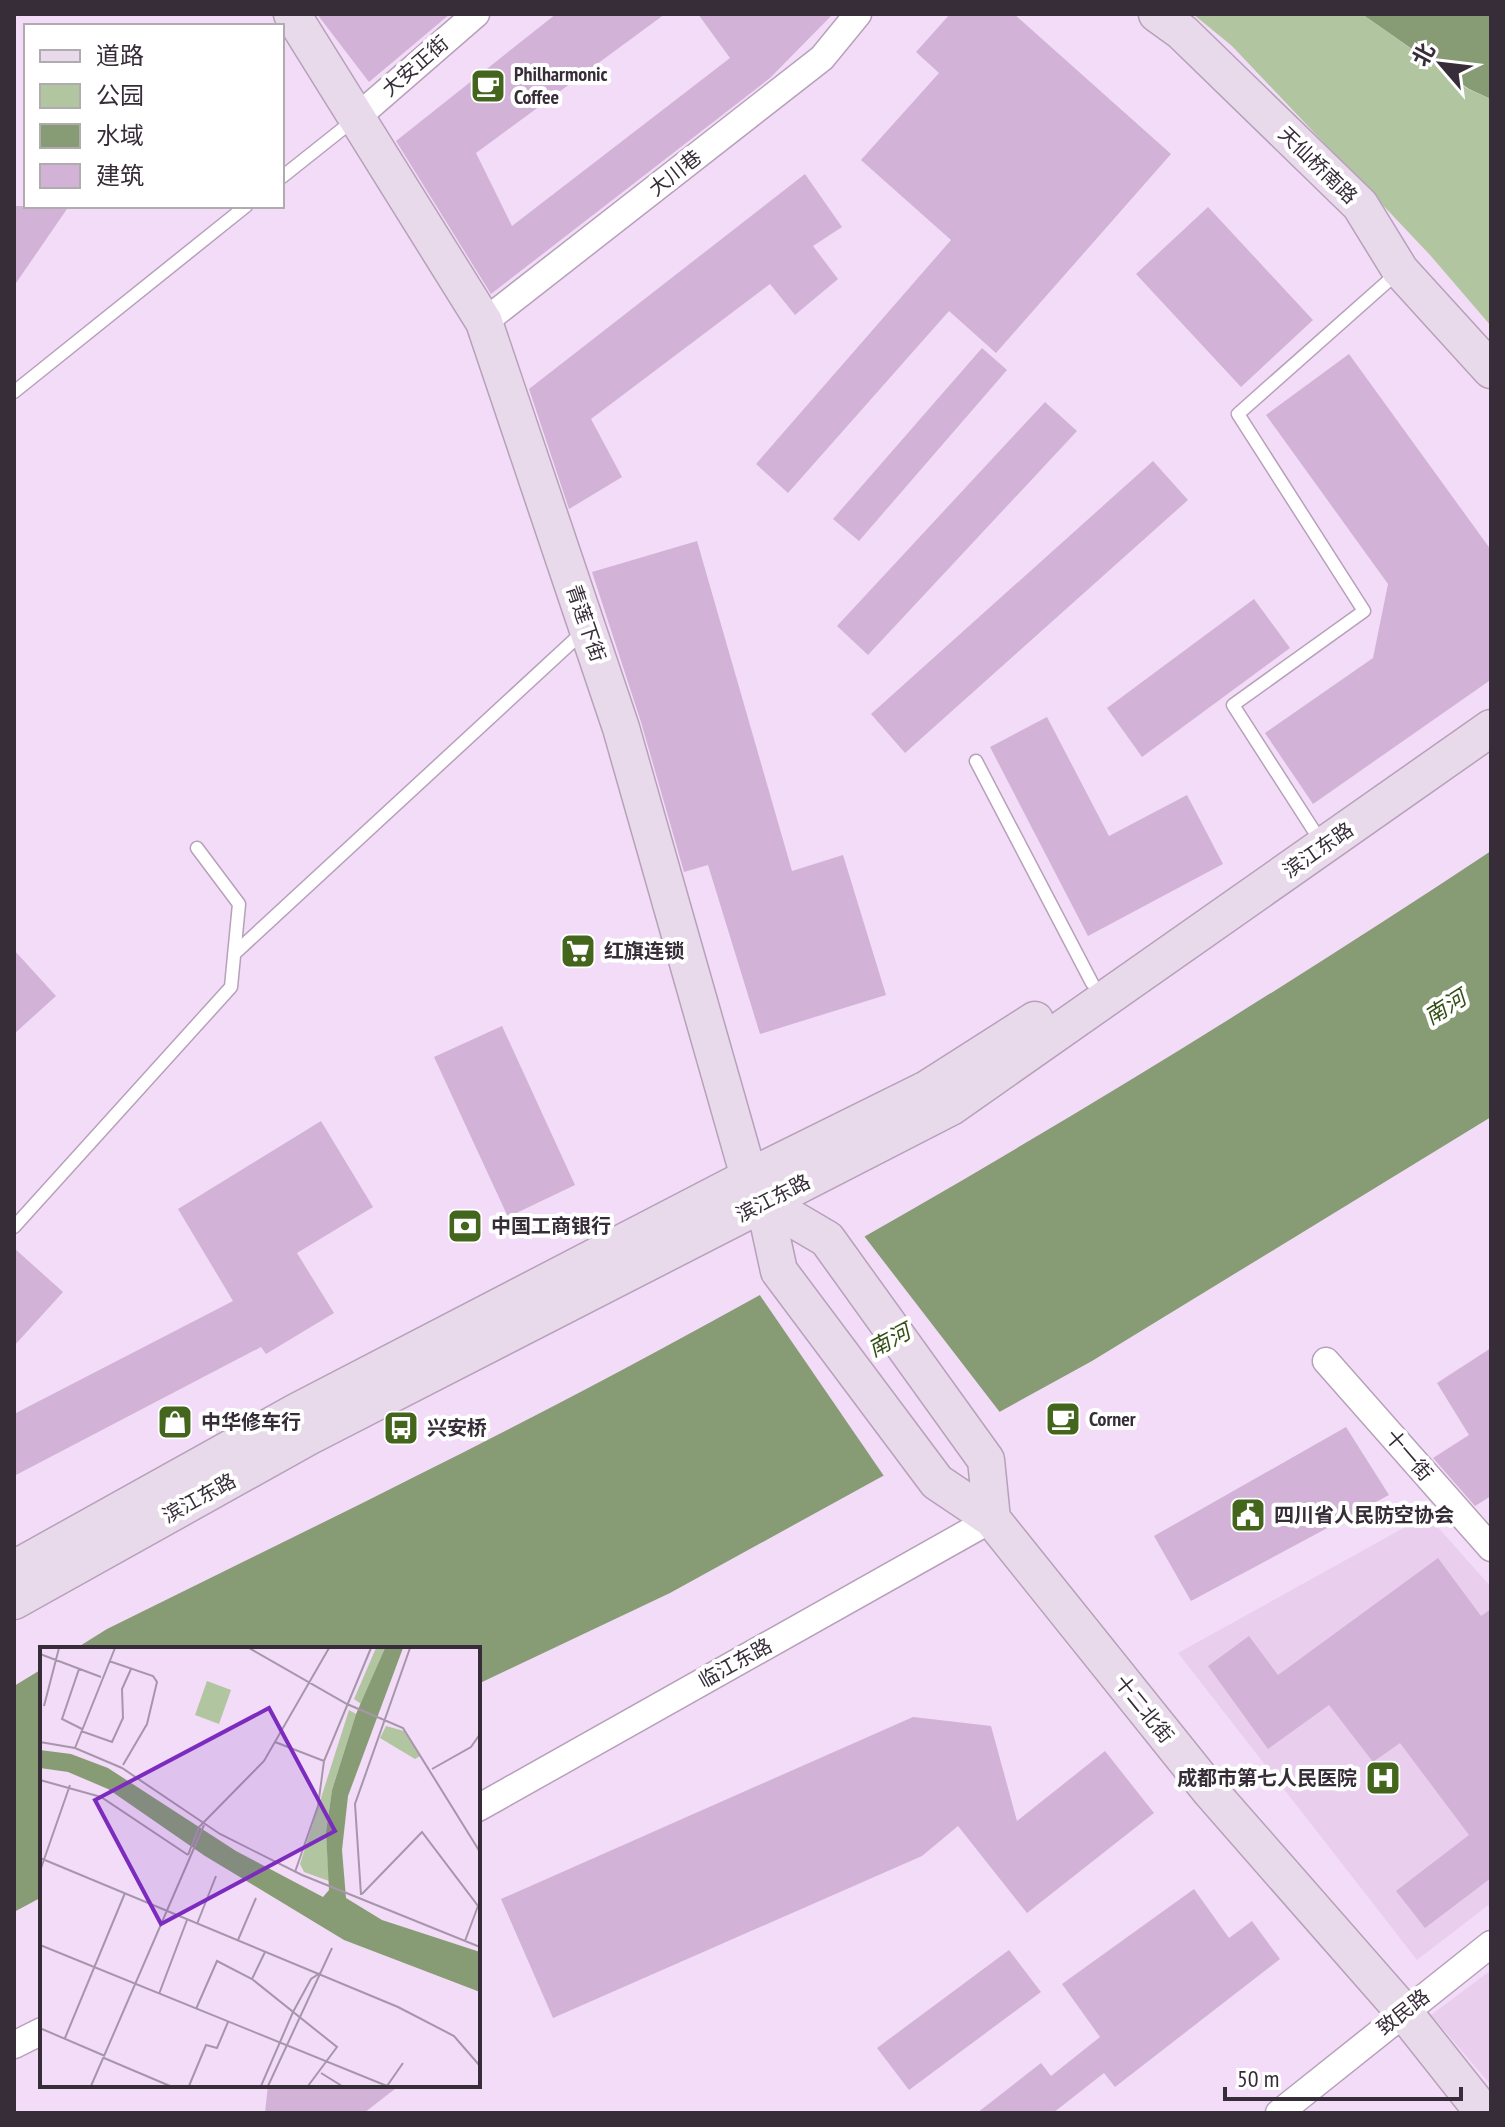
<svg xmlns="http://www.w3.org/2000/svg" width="1505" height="2127" viewBox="0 0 1505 2127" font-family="'PT Sans Narrow','Noto Sans SC',sans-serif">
  <rect width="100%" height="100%" fill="#f3dcf7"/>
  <!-- built -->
  <path fill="#e9ceee" d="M1427,1515L1491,1587V1903L1417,1960L1178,1653Z
    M1491,1970V2085L1431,2015Z"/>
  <!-- green -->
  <path fill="#b1c6a0" d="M1193,14H1362L1468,89L1491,99V326L1430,255L1232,46Z"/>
  <!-- water -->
  <path fill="#879c75" d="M1362,14H1491V99L1469,89Z
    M1491,851V1117L1092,1361L670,1593L478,1684V1649H75L107,1629C293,1537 480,1447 663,1348C947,1195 1222,1029 1491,851Z
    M42,1669V1897L14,1912V1686Z"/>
  <!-- pier -->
  <path fill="#f3dcf7" d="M861,1232L1002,1415L886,1479L757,1291Z"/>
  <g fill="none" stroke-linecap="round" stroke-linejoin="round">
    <!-- ferry -->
    <path stroke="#334f14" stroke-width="2" stroke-dasharray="10 8" stroke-linecap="butt" d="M1489,14L1491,15"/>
  </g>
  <!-- building -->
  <path fill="#d2b3d7" d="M317,14H450L369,82Z
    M556,14H665L476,153L512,226L730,58L698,14H833L770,78L491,294L396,141Z
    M950,14H1014L1171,154L996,353L949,311L788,493L756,464L951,240L861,160L939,73L916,52Z
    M805,174L842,227L813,246L838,279L795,315L770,284L591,419L622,477L569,509L529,389Z
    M14,206H69L14,286Z
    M1208,207L1313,320L1241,387L1136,274Z
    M982,348L1007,370L859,541L833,519Z
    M1349,354L1491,550L1489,681L1313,804L1265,733L1373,658L1388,584L1266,415Z
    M1045,402L1077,431L868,655L837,626Z
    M1153,461L1188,500L905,753L871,714Z
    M697,541L792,871L843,855L886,995L760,1034L708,865L684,872L641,722L592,572Z
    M1254,599L1290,648L1142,757L1107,708Z
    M1047,717L1109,836L1187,795L1223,864L1088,936L990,747Z
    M14,950L56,996L14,1034Z
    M502,1026L575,1185L508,1217L434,1057Z
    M321,1121L373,1207L297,1253L334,1313L266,1354L261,1347L14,1476V1414L233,1301L178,1209Z
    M14,1248L63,1292L14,1346Z
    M1491,1348V1496L1475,1506L1433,1458L1469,1435L1437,1383Z
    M1346,1427L1389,1495L1191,1601L1154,1536Z
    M1438,1558L1481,1616L1491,1609V1878L1425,1928L1396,1891L1469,1835L1400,1743L1373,1762L1329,1705L1268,1749L1208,1666L1249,1636L1278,1675Z
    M913,1717L991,1726L1017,1821L1105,1751L1154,1813L1027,1913L958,1826L922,1856L553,2018L501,1899Z
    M1194,1889L1229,1938L1252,1921L1280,1959L1115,2087L1104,2073L1053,2113H977L1041,2063L1051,2076L1100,2037L1062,1984Z
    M1009,1950L1041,1992L909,2090L877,2048Z
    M268,2085H400L364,2113H265Z"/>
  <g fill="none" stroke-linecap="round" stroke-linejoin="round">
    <defs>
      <path id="lane" d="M282,177L355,119
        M14,392L246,206
        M976,761L1092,983
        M1316,834L1233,705L1364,611L1238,414L1396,274
        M234,954L585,630
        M14,1227L231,987L239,904L197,848"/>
      <path id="street" d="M355,119L476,14
        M484,322L822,58L858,14
        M1326,1361L1491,1548
        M478,1808L992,1519
        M14,2045L42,2031
        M1279,2113L1491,1944"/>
      <path id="secondary" d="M292,14L484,322L621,728L749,1177L764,1202L827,1239L986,1460L992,1519L1211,1792L1403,2011L1484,2113
        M1157,14L1182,32L1360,205L1400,270L1491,370
        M764,1202L779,1271L937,1482L992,1519
        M14,1569L296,1412L749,1177L927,1089L1035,1020
        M14,1601L308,1437L951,1107L1491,728"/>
    </defs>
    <!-- lane casing -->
    <use href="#lane" stroke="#b7a1ba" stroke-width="15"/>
    <!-- street casing -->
    <use href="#street" stroke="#b7a1ba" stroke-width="29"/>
    <!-- secondary casing -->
    <use href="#secondary" stroke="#b7a1ba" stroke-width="39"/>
    <!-- lane -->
    <use href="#lane" stroke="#fff" stroke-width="12"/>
    <!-- street -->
    <use href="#street" stroke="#fff" stroke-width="26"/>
    <!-- secondary -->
    <use href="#secondary" stroke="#e8d9eb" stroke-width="36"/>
  </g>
  <!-- icons -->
  <defs>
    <symbol id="cafe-square" viewBox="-11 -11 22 22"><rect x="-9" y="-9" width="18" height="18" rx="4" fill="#43651c" stroke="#fff"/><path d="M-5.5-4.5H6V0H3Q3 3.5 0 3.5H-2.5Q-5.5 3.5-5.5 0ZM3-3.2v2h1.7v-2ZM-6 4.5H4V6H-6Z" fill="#fff"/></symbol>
    <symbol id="supermarket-square" viewBox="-11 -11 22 22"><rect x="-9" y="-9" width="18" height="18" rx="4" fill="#43651c" stroke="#fff"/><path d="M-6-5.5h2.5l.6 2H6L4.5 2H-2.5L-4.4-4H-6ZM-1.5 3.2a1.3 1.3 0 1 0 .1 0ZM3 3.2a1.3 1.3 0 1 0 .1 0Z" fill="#fff"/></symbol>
    <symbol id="bank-square" viewBox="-11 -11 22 22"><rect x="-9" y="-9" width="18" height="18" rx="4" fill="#43651c" stroke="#fff"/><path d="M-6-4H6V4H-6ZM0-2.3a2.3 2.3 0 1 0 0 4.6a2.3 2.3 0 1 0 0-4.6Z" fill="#fff"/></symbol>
    <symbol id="shop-square" viewBox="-11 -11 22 22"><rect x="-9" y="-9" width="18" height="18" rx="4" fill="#43651c" stroke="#fff"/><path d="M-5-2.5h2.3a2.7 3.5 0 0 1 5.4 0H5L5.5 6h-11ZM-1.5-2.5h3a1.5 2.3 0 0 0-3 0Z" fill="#fff"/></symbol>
    <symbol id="bus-square" viewBox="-11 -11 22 22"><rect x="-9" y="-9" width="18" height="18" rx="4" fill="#43651c" stroke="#fff"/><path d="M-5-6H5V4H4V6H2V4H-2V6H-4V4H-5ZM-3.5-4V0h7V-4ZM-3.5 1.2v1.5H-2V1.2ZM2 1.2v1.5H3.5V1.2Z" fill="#fff"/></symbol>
    <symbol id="civic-square" viewBox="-11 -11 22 22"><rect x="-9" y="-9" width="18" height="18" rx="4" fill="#43651c" stroke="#fff"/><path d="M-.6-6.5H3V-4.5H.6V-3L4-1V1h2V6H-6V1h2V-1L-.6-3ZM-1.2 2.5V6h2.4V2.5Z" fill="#fff"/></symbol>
    <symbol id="hospital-square" viewBox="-11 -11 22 22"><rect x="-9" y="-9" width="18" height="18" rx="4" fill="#43651c" stroke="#fff"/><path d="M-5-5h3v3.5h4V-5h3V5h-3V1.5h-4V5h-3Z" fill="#fff"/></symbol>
  </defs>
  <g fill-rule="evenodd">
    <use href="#cafe-square" x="468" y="66" width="40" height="40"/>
    <use href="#supermarket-square" x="558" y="931" width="40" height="40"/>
    <use href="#bank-square" x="445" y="1206" width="40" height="40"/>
    <use href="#cafe-square" x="1043" y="1399" width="40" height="40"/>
    <use href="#shop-square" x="155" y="1402" width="40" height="40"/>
    <use href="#bus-square" x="381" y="1408" width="40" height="40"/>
    <use href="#civic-square" x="1228" y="1495" width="40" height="40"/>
    <use href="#hospital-square" x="1363" y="1758" width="40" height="40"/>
  </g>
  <g text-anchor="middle" stroke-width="8" stroke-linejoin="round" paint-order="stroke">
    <!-- street labels -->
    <g font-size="20" fill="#362d38" stroke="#fff">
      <text transform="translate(415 66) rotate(-41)" y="7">大安正街</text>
      <text transform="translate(1318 165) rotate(44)" y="7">天仙桥南路</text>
      <text transform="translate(675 173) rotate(-38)" y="7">大川巷</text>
      <text transform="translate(586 623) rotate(71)" y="7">青莲下街</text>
      <text transform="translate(1318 850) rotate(-35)" y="7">滨江东路</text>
      <text transform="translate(773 1198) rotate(-27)" y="7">滨江东路</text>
      <text transform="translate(1409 1455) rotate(49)" y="7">十一街</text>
      <text transform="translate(199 1498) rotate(-29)" y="7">滨江东路</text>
      <text transform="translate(735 1663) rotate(-29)" y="7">临江东路</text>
      <text transform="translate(1144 1709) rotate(51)" y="7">十二北街</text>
      <text transform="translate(1403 2012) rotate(-38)" y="7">致民路</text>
    </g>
    <!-- poi labels -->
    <g font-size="20" font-weight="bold" fill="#362d38" stroke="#fff" text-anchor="start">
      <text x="514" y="81">Philharmonic<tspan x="514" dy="23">Coffee</tspan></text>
      <text x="604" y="958">红旗连锁</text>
      <text x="491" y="1233">中国工商银行</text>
      <text x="1089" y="1426">Corner</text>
      <text x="201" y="1429">中华修车行</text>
      <text x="427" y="1435">兴安桥</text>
      <text x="1274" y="1522">四川省人民防空协会</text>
      <text x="1357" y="1785" text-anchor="end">成都市第七人民医院</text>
    </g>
    <!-- water labels -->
    <g font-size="22" font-style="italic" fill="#334f14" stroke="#fff">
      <text transform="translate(1445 1007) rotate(-32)" y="8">南河</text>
      <text transform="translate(889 1340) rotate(-28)" y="8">南河</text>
    </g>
  </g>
  <!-- overview -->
  <g transform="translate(40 1647)">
    <rect width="440" height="440" fill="#f3dcf7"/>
    <path d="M336,1H345L321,57L314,52ZM167,34L191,43L179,77L155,68ZM309,63L316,67L292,143L286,185L289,234L264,225L260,217ZM346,79L364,84L380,109L375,112L340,91Z" fill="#b1c6a0"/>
    <path d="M345,1H363L308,149L302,203L306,251L342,273L440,305V345L304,293L165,209L68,142L28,125L0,121V103L31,107L68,121L196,204L283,250L289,243L286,185L292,143L316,67Z" fill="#879c75"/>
    <path fill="none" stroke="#879c75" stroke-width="4" d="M295,238L293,166L350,1M296,268L440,321M287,280L295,267L296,244"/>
    <path fill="none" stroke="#a796ab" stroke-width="2" d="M209,1L307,57L363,81L440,205M0,7L61,30M69,14L113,29L117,35L107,77L83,118M39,22L22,72L42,82M4,59L19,1M41,84L72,95L83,71L82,42L91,22M0,95L35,101L82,121L180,187L262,228L440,300M235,95L284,114M35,101L75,1M392,122L431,100L440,87M0,133L61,150L148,208M148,208L159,180L224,114L289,1M0,211L358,360L414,389L440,419M0,224L30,138M255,225L278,159L284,114L331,1M322,247L382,185L438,259L425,294M321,248L315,157L370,1M157,277L176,229M198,293L216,251M0,298L347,439M212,332L225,305M119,347L147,273M156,362L177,314L212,332L297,400L268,439M2,382L65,409M25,391L85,246M64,411L130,439M281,426L302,439M51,439L164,178M149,439L166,398L177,401L188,375M221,439L253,365L271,332L280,326M228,439L292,301M347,439L363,416"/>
    <path fill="#7b2cbf" fill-opacity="0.15" stroke="#7b2cbf" stroke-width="4" d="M229,61L295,184L121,277L55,153Z"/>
    <rect width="440" height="440" fill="none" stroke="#362d38" stroke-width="4"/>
  </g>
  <!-- border -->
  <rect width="1505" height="2127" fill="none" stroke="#362d38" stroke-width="32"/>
  <!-- legend -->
  <rect x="24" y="24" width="260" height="184" fill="#ffffff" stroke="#afabaf" stroke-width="2"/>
  <rect x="40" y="50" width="40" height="12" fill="#e8d9eb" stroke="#afabaf" stroke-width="2"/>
  <text x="96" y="64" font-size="24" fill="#362d38">道路</text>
  <rect x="40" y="84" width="40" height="24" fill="#b1c6a0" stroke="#afabaf" stroke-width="2"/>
  <text x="96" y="104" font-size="24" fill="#362d38">公园</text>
  <rect x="40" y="124" width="40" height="24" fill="#879c75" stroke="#afabaf" stroke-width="2"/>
  <text x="96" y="144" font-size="24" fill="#362d38">水域</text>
  <rect x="40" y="164" width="40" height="24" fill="#d2b3d7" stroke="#afabaf" stroke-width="2"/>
  <text x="96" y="184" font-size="24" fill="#362d38">建筑</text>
  <!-- north arrow -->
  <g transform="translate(1441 64) rotate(298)" stroke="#ffffff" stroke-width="6" paint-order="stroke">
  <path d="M0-6L14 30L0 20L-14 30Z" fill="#362d38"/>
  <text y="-12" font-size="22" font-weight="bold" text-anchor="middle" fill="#362d38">北</text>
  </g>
  <!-- scale -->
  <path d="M1225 2087v12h236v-12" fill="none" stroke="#362d38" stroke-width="4"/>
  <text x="1237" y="2087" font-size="24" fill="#362d38" stroke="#ffffff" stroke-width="6" paint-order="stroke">50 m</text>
</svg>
